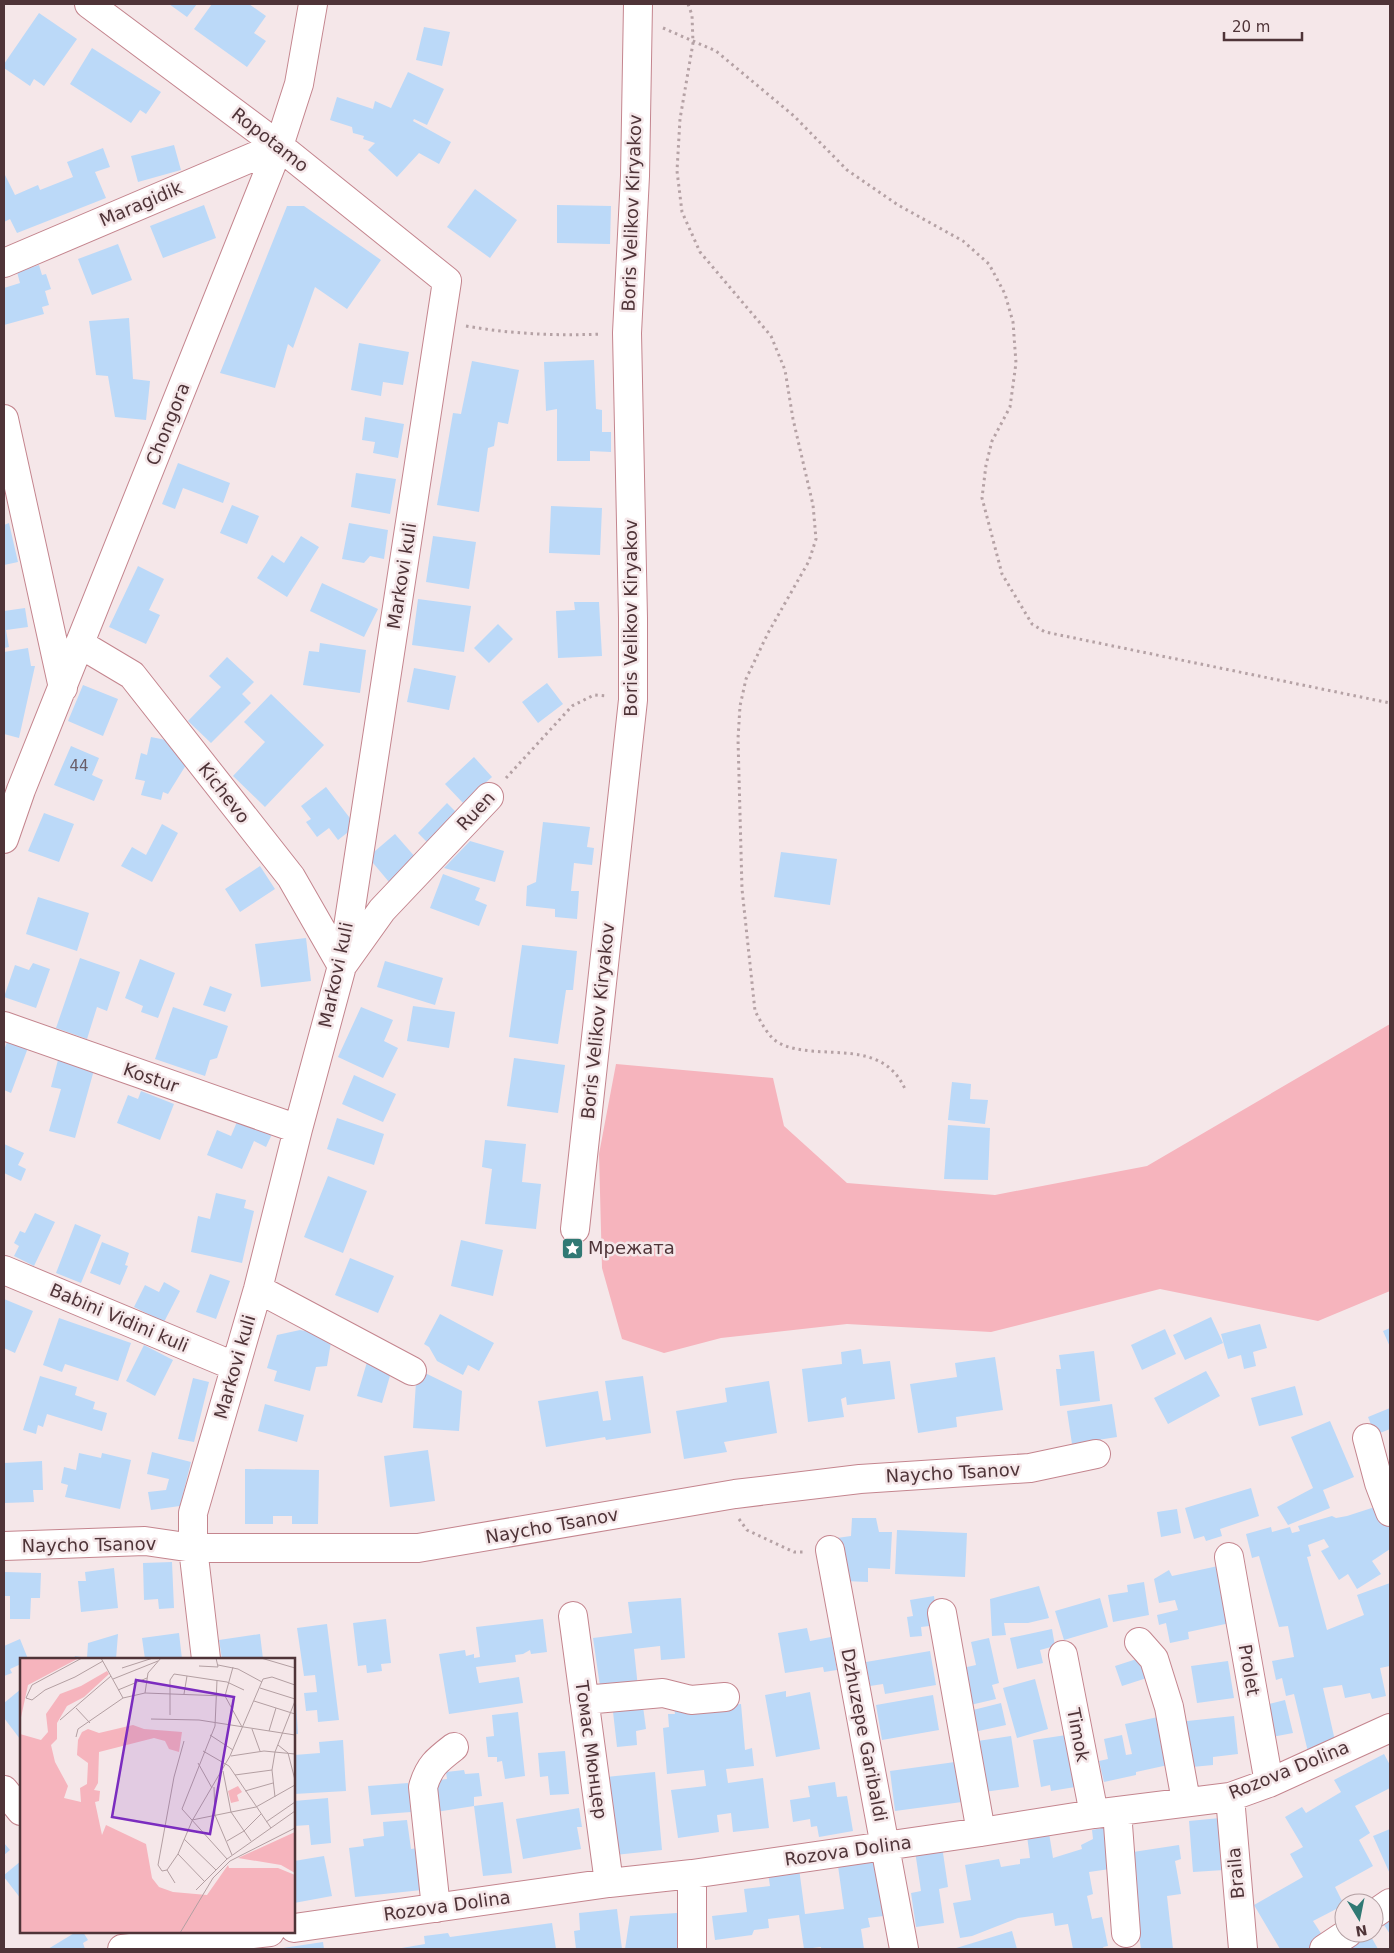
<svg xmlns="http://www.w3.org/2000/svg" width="1394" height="1953" viewBox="0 0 1394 1953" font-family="'DejaVu Sans',sans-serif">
  <rect width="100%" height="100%" fill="#f5e7e9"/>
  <!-- green -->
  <path fill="#f6b4bd" d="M1390,1024V1291L1318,1321L1160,1289L991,1332L847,1324L721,1338L664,1353L622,1339L602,1268L599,1154L616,1064L773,1078L784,1126L847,1183L995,1195L1147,1166Z"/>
  <!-- building -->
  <path fill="#bbd9f8" d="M169,4H197L187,17Z
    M212,4H249L266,16L254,33L266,41L247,67L194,29Z
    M39,13L77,39L44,86L34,79L30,86L4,68V64Z
    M424,27L450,32L442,66L416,60Z
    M92,48L161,92L146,114L140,110L131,123L70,84Z
    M408,72L444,89L427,125L414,119L413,121L451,142L439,164L419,153L397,177L368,150L375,143L363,139L364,136L353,133L352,127L330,120L337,97L373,109L375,101L391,108Z
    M174,145L181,170L138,182L131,156Z
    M103,148L110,167L95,172L106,198L17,233L10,219L4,222V173L15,195L38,185L40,190L73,177L67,162Z
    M475,189L517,220L490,258L447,227Z
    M204,205L216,238L163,258L150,226Z
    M557,205L611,206L610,244L557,243Z
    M287,206H304L381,260L347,309L315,287L293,348L288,344L275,388L220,373Z
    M118,244L132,280L92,295L78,259Z
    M39,265L42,275L46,274L51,289L45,291L49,305L42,307L44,314L4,325V288L20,283L17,272Z
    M129,318L133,379L150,381L146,420L115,417L108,376L96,375L89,321Z
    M359,343L409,352L403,385L383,382L381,396L351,390Z
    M594,360L596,409L602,410V432H611V452L590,451V461H557V409L546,411L544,362Z
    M472,361L519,370L508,424L498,422L494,446L488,448L479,512L437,505L453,413L461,414Z
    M365,417L404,424L398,458L373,453L375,442L362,440Z
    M178,463L230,483L223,503L183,488L175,509L162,504Z
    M356,473L396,479L390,514L351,507Z
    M232,505L259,516L247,544L220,533Z
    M551,506L602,508L600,555L549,553Z
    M9,523L18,562L4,565V525Z
    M349,523L388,530L384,559L370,556L364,563L342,559Z
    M301,536L319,547L287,597L257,578L272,555L284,563Z
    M433,536L476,542L469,589L426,582Z
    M138,566L164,579L149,610L160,615L146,644L109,627Z
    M322,583L378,609L364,637L310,611Z
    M418,599L471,606L464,652L412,645Z
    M574,602H599L602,656L558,658L556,611L575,610Z
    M25,608L28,627L6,630L9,647L4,648V611Z
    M498,624L513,639L489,663L474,648Z
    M320,643L366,650L360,693L303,685L309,651L319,652Z
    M28,648L31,666H35L19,738L4,734V652Z
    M227,657L254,682L242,694L251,703L211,743L188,721L221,687L209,676Z
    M414,668L456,676L449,710L407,702Z
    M547,683L563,704L538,723L522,702Z
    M83,685L118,699L103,736L68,721Z
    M271,694L324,745L265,807L233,776L265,742L244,722Z
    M151,737L171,741L186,765L168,794L163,792L161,800L141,795L145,781L135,779L141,753L147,755Z
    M71,746L99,758L92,775L103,780L94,801L54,785Z
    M474,757L492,777L463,803L445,784Z
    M326,787L356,826L338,840L329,828L317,837L306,822L311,819L301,806Z
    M447,803L459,815L430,845L418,833Z
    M44,813L74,824L59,862L28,851Z
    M543,822L590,827L587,847L594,848L592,865L574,863L571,891H579L577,919L555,917V909L526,906L527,886L536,882Z
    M162,824L178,833L152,882L121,866L132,847L146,855Z
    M395,834L416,858L389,882L368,857Z
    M470,841L504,851L495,882L444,868Z
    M781,852L837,859L830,905L774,897Z
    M260,866L275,889L240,912L225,889Z
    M443,874L480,888L475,900L487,905L479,926L430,908Z
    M38,897L89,913L77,951L26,934Z
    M306,938L311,981L261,987L255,944Z
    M522,945L577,951L573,990H566L558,1044L509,1037Z
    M80,958L120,972L107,1011L97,1007L87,1039L56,1028Z
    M140,959L175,973L158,1018L141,1012L143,1006L125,998Z
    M385,961L443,978L435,1005L377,987Z
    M33,963L50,969L36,1008L4,997L15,965L29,970Z
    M210,986L232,994L225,1012L203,1005Z
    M413,1006L455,1012L449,1048L407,1041Z
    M173,1007L228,1026L217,1058L210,1060L205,1076L155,1059Z
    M361,1007L393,1020L384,1041L398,1048L383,1078L338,1057Z
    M9,1037L29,1045L11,1093L4,1090V1050Z
    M514,1058L565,1065L558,1113L507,1106Z
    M58,1060L94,1070L75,1138L49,1131L61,1089L51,1087Z
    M354,1075L396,1094L383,1122L342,1104Z
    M952,1082L971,1084L970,1099L988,1100L985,1124L948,1120Z
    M141,1091L174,1104L160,1140L117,1123L128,1095L138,1099Z
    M239,1117L273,1132L266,1147L254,1141L242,1169L207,1155L217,1130L231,1136Z
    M337,1118L384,1134L374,1165L327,1149Z
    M948,1125L990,1128L988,1180L944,1179Z
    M485,1140L526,1144L522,1182L541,1184L536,1229L485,1224L492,1169L482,1167Z
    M4,1144L24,1153L18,1165L26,1169L21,1181L4,1173Z
    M328,1176L367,1191L343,1253L304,1237Z
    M216,1193L246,1200L244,1208L254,1211L242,1263L191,1252L198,1216L210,1219Z
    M35,1213L55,1222L34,1266L14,1256L19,1246L14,1243L20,1231L25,1233Z
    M75,1224L101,1235L81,1283L56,1273Z
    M461,1240L503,1250L493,1296L451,1286Z
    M102,1242L129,1253L125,1265L128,1266L120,1285L90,1273Z
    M350,1258L394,1276L378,1313L335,1295Z
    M210,1274L230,1281L216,1319L196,1312Z
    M164,1282L180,1291L164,1322L134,1307L145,1285L159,1292Z
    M4,1299L33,1311L15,1353L4,1348Z
    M440,1314L494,1343L479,1371L468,1365L463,1375L437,1361L429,1347L424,1344Z
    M1211,1317L1223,1343L1185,1360L1173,1335Z
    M59,1318L131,1343L118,1381L65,1364L62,1372L43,1365Z
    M1260,1324L1267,1348L1253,1352L1256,1366L1244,1369L1241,1355L1228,1359L1221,1334Z
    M1390,1328V1347L1383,1331Z
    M1165,1329L1176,1354L1142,1370L1131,1345Z
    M300,1330L332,1336L327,1366L316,1367L310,1391L274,1381L277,1371L267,1368L277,1335Z
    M144,1345L173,1360L155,1396L126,1381Z
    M861,1349L863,1364L890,1361L895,1399L847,1405L846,1397L841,1399L844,1417L808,1422L802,1369L842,1364L841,1352Z
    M1094,1351L1100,1401L1060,1406L1056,1369H1061L1059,1355Z
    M995,1357L1003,1410L956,1417L957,1427L918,1433L910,1384L957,1377L955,1363Z
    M367,1362L392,1369L382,1403L357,1396Z
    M1206,1371L1220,1396L1168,1424L1154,1398Z
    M423,1372L462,1391L459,1431L413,1428L416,1382Z
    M40,1376L77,1387L75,1395L95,1402L93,1409L107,1413L102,1431L47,1414L43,1427L38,1425L36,1434L23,1430Z
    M643,1376L651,1433L606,1440L605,1437L546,1447L538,1401L598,1391L603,1421L611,1420L605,1381Z
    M193,1378L209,1382L194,1442L178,1439Z
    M769,1381L777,1433L724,1442L727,1452L684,1459L676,1411L727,1402L725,1388Z
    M1295,1386L1303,1415L1259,1426L1251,1398Z
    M265,1404L304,1415L297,1442L258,1431Z
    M1112,1404L1117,1437L1072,1444L1067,1411Z
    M1390,1408V1429L1375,1435L1368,1417Z
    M1330,1421L1354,1477L1323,1490L1330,1508L1288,1525L1277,1507L1313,1488L1291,1437Z
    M428,1450L435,1501L390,1507L384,1456Z
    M152,1452L191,1462L180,1506L151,1510L148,1492L166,1490L169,1479L147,1474Z
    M79,1453L101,1458L102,1453L131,1460L120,1509L65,1497L68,1485L61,1483L64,1467L76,1470Z
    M42,1461L43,1490H33L34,1502L4,1503V1463Z
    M245,1469L319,1470L318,1524H292V1516H273V1524H245Z
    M1251,1488L1259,1516L1220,1529L1222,1536L1206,1541L1204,1536L1194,1539L1185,1508Z
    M1381,1505L1390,1522V1549L1372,1561L1381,1574L1357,1589L1348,1574L1339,1580L1321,1551L1329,1547L1324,1539L1308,1545L1311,1556L1307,1557L1327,1630L1364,1615L1357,1595L1390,1583V1666L1380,1668L1386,1696L1372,1699L1370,1693L1345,1698L1342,1685L1323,1688L1336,1745L1308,1752L1294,1694L1286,1696L1282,1678L1276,1680L1272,1661L1294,1657L1288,1626L1279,1627L1259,1556L1252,1558L1246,1534L1271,1527L1272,1532L1290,1527L1292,1533L1300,1531L1298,1526L1332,1516L1336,1518L1347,1516Z
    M1177,1509L1181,1533L1161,1537L1157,1512Z
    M852,1518H876L879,1532H892L890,1569L868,1568V1582L845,1581L837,1538L851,1536Z
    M897,1530L967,1533L965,1577L895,1574Z
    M172,1562L174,1608L159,1609L158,1599L144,1600L143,1563Z
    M1218,1566L1230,1623L1188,1632L1189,1639L1170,1643L1166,1623L1159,1625L1157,1615L1178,1610L1175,1600L1159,1603L1154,1579L1169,1570L1172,1576Z
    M114,1568L118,1608L81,1612L78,1581H86L85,1572Z
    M4,1572L41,1573L40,1598H31L30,1619H10V1596H4Z
    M1144,1582L1149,1615L1113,1622L1108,1595L1128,1592L1127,1585Z
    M1039,1586L1049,1618L1028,1623H1004L1006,1635L992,1636L990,1599Z
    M934,1596L938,1625L921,1627L922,1636L910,1637L907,1617L913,1616L910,1600Z
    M681,1598L685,1658L661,1660L660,1646L634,1649L638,1688L601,1693L593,1638L632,1633L628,1602Z
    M1100,1598L1108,1627L1064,1640L1055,1611Z
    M386,1619L391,1663L381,1664L382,1671L367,1673L366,1665L358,1666L353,1623Z
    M543,1619L547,1652L531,1654L530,1650L523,1654L515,1655L516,1662L476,1667L479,1683L519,1677L523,1703L449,1714L439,1654L465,1650L466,1656L474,1654V1658L480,1657L476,1627Z
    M327,1624L339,1720L318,1722L317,1710L306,1711L304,1693L317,1692L315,1675L304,1676L297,1628Z
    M807,1628L810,1641L831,1637L837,1670L824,1672L823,1667L785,1673L778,1633Z
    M1052,1629L1055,1646L1040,1650L1043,1663L1017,1669L1010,1638Z
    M179,1633L182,1659H145L142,1638Z
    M118,1634L116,1659H74L75,1656L87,1658L88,1643Z
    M260,1634L263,1659H222L219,1640Z
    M989,1638L999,1683L992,1685L996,1699L966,1706L958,1669L976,1665L971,1642Z
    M20,1639L28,1659H21V1664L10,1669L12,1673L4,1676V1646Z
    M930,1651L936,1685L885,1694L883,1684L870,1686L866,1662Z
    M1146,1656L1153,1676L1122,1686L1115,1666Z
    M1228,1661L1234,1698L1197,1703L1191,1666Z
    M1035,1679L1048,1729L1017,1738L1003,1688Z
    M21,1689V1738L20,1739L4,1718V1703Z
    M786,1691V1697L810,1692L820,1749L776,1757L765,1695Z
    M933,1695L939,1730L882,1740L876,1705Z
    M642,1699L646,1729L636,1731L637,1745L617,1747L612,1703Z
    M1285,1700L1293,1733L1272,1737L1265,1705Z
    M294,1703H296L298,1734H294Z
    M1001,1703L1006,1725L974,1732L969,1711Z
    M741,1704L745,1750L752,1748L754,1766L726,1769L728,1783L763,1778L769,1828L733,1832L731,1813L717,1815L719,1832L678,1838L671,1790L706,1786L704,1770L667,1774L663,1728L669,1727L668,1714H675L674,1706L697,1709Z
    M518,1712L525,1776L505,1779L502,1761L497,1762V1757H488L486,1737L494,1736L492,1715Z
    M1234,1716L1238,1754L1213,1757V1765L1192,1767L1178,1722Z
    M1158,1717L1168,1765L1136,1772V1775L1104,1782L1099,1761L1108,1759L1104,1739L1122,1735L1126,1755L1132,1754L1125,1724Z
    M1073,1734L1081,1786L1051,1791L1050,1785L1041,1787L1033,1740Z
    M1011,1736L1019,1787L984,1792L971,1742Z
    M343,1740L346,1791L294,1794V1755L320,1753L319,1742Z
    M565,1751L569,1794L550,1795L548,1776L540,1777L538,1753Z
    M1384,1754L1390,1765V1788L1355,1806L1370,1833L1359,1840L1373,1866L1335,1887L1344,1905L1313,1921L1326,1941L1311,1949H1280L1254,1905L1303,1877L1290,1854L1303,1847L1285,1817L1302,1807L1306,1813L1341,1792L1334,1780Z
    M955,1762L962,1802L895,1811L890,1771Z
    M464,1770L465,1774L479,1773L482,1796L474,1797V1806L503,1802L512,1873L483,1876L474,1806L436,1812L432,1781L447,1779L446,1772Z
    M655,1772L662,1850L615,1855L606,1777Z
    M835,1782L837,1797L847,1796L853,1831L819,1837L817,1826L811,1827L810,1819L793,1822L790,1800L810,1797L808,1786Z
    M408,1783L411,1812L371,1815L368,1786Z
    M328,1798L331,1843L311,1845L309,1825L294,1826V1801Z
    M579,1808L582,1827H577L581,1849L523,1859L516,1819Z
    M1220,1818L1224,1870L1193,1872L1189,1821Z
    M407,1820L411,1849L418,1848L422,1890L355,1897L349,1848L364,1846L363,1839L384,1836L383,1822Z
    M1112,1826L1117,1868L1089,1872L1093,1894L1087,1896L1092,1919L1102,1917L1108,1946L1103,1947L1104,1949H1073L1068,1924L1055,1926L1053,1913L1018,1918L972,1936L960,1938L953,1903L971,1900L965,1865L999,1859L1001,1867L1020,1864V1859L1030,1858L1027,1836L1049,1833L1053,1858L1082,1849L1081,1845L1093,1839L1092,1830Z
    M1390,1829V1874L1373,1836Z
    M4,1843L10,1850L4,1855Z
    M1179,1845L1181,1859L1175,1861L1181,1894L1167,1896L1173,1949H1141L1131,1880L1137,1879L1133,1852Z
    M942,1846L948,1887L939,1889L944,1923L916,1927L911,1893L921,1891L915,1851Z
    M324,1856L332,1896L294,1903V1861Z
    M884,1860L891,1915L868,1918L870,1927L861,1929L864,1949H821V1947L804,1949L799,1915L768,1919L769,1928L754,1930L752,1935L715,1940L712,1916L747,1912L744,1889L770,1886L768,1873L799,1868L805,1914L844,1909L838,1866Z
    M21,1861V1899L4,1877V1875Z
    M617,1909L622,1949H576L574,1931L580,1930L579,1913Z
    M677,1913V1949H625L630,1916Z
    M1390,1921V1934L1384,1925Z
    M552,1923L556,1949H396L425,1944L424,1936L448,1933L450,1937Z
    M1012,1931L1017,1949H953Z
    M76,1932H83L88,1940L83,1943L85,1949H48Z
    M1365,1933H1369L1378,1949H1337Z
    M323,1942L324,1949H283V1948Z"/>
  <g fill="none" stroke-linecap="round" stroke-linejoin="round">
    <defs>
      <path id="minor" d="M89,4L279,146L447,281L342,966L298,1129L258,1289L193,1513V1548L206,1659
        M4,263L279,146
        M4,419L63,688
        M80,644L132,675L291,877L342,966L382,910L489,797
        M4,839L21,790L279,146L299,84L313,4
        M4,1026L298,1129
        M575,1229L633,700V618L627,333L635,176L638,4
        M4,1270L234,1366
        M258,1289L412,1371
        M1367,1438L1379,1483L1390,1512
        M4,1546L145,1541L193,1548H418L735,1494L860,1479L1030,1468L1096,1454
        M830,1550L904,1949
        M1229,1557L1269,1783
        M942,1613L981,1832
        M573,1616L609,1883
        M1139,1642L1154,1659L1169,1707L1186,1801
        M1063,1655L1094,1814
        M584,1700L663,1693L691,1700L725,1697
        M4,1790L21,1811
        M1230,1797L1243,1949
        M1117,1811L1126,1933
        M692,1874V1949
        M436,1908L423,1787C429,1766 437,1760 454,1747
        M1374,1914L1390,1903
        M294,1928L609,1883L692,1874L981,1832L1094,1814L1230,1797L1269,1783L1390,1728
        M122,1949L270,1932
        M1324,1949L1348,1933"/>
    </defs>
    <!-- minor casing -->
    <use href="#minor" stroke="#c4858e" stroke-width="30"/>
    <!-- path -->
    <path stroke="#b5a2a5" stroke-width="3" stroke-dasharray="2.5 4" stroke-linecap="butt" d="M688,4L692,15L693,43L680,119L677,171L682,212L700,252L771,336L785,370L793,419L813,505L816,539L809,561L768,633L746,679L740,706L738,739L742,889L755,1011C761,1022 769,1039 781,1044C820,1062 881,1036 905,1089
      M663,28L716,51L794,116L847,170L898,205L963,241L989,264L1005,294L1013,322L1016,363L1010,407L992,441L986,465L982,498L1002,574L1032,624L1045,632L1390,703
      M466,326C512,334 556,336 602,334
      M506,778L572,706L594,695L608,696
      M739,1519L747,1530L794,1552H804"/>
    <!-- minor -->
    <use href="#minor" stroke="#fff" stroke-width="28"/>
  </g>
  <!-- icons -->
  <defs>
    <symbol id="sight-square" viewBox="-11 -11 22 22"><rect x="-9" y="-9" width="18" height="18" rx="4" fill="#307974" stroke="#f5e7e9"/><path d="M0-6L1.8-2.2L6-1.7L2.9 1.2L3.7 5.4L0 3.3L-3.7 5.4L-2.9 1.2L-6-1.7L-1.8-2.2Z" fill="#fff"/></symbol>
  </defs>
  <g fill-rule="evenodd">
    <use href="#sight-square" x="560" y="1236" width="25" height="25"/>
  </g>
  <g text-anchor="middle" stroke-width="5" stroke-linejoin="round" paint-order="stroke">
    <!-- number labels -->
    <g font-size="15" fill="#6a5d68">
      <text x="79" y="771">44</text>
    </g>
    <!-- street labels -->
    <g font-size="18" fill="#4f3438" stroke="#f5e7e9">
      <text transform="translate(270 140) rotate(38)" y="6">Ropotamo</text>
      <text transform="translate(141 204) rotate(-23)" y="6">Maragidik</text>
      <text transform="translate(632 213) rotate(-88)" y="6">Boris Velikov Kiryakov</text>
      <text transform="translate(168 424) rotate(-68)" y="6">Chongora</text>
      <text transform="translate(402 576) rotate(-81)" y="6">Markovi kuli</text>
      <text transform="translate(631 618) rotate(-90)" y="6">Boris Velikov Kiryakov</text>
      <text transform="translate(224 793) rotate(52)" y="6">Kichevo</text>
      <text transform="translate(476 811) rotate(-47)" y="6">Ruen</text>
      <text transform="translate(336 975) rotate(-78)" y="6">Markovi kuli</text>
      <text transform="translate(598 1021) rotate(-84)" y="6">Boris Velikov Kiryakov</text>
      <text transform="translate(151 1078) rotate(19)" y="6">Kostur</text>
      <text transform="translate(119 1318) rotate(23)" y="6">Babini Vidini kuli</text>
      <text transform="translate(235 1367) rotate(-74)" y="6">Markovi kuli</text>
      <text transform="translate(953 1473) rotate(-3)" y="6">Naycho Tsanov</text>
      <text transform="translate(552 1526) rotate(-10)" y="6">Naycho Tsanov</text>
      <text transform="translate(89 1545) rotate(-1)" y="6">Naycho Tsanov</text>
      <text transform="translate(1249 1670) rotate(80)" y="6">Prolet</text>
      <text transform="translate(864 1735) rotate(79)" y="6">Dzhuzepe Garibaldi</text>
      <text transform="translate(1078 1735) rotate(79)" y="6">Timok</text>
      <text transform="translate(591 1750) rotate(82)" y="6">Томас Мюнцер</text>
      <text transform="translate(1289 1770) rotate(-22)" y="6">Rozova Dolina</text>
      <text transform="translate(848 1851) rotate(-8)" y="6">Rozova Dolina</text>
      <text transform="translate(1236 1873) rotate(-95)" y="6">Braila</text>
      <text transform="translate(447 1906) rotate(-8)" y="6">Rozova Dolina</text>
    </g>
    <!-- poi labels -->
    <g font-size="18" fill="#4f3438" stroke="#f5e7e9" text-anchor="start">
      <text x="588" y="1254">Мрежата</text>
    </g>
  </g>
  <!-- overview -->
  <g transform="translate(20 1658)">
    <rect width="275" height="275" fill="#f5e7e9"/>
    <path d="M0,0H59L8,27L0,64ZM87,13L89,16L64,39L47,48L37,65V81L31,87L35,104L48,128L44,140L61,144L60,130L67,126L68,105L57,97L58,82L62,74L68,71L79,75L113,67L124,71L162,74L159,94L149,91L145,83L134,80L79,94L78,125L74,132L80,133L79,143L75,144L82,177L86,167L126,186L132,220L139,229L153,234L187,237L208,207L209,210H258L275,217V275H0V76L21,82L28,74L26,56L40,36L61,28ZM218,128L222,134L217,137L219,143L211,145L208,133ZM275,174V215L261,207L218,200Z" fill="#f6b4bd"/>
    <path fill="none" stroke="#b39fa2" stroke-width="1" d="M62,0L12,27L6,40L12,42L25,32L55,19L83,3M81,0L103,40M241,0L275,10M198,7L218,11L242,24M179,8L198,9L196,0M102,10L133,0M93,21L138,3M197,22L195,68L162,151L207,201M240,30L275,41M98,32L127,20M125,35L128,15L141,0M164,36L167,18M205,38L222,69M205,38L213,9M234,43L275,56M56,50L70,65M150,57V22L154,16L207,24L224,32M131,61L179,62L275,77M40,62L91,18M232,71L240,93M249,73L256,50M190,77L213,92M56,79L58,71L103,40L125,35L205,38M258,87L268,95L275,122M183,93L209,108L251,170M211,98L244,93L275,96M178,105L192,130M203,113L211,154L231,183M215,117L252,112M194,129L195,157L212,197M225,133L253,125M255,139L252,112L255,94L275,43M172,162L236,149L275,127M246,164L275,144M164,181L196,212M207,183L224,173L241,156M158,196L185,224M147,212L158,196L172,163L210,98L243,21L252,19L275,27M147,212L142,213L138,207L154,119L164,83M147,212L155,225M176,232L207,201L275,153M160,275L193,220L210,203L275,170"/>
    <path fill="#7b2cbf" fill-opacity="0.15" stroke="#7b2cbf" stroke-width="2.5" d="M116,22L214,39L190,176L92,159Z"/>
    <rect width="275" height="275" fill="none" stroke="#4f3438" stroke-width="2.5"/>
  </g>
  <!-- border -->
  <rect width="1394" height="1953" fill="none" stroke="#4f3438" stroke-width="10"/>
  <!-- north arrow -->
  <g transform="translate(1359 1918) rotate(170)"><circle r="24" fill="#f5e7e9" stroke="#b39fa2"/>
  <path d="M0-4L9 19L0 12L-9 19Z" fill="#307974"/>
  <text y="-8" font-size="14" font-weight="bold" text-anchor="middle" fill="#4f3438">N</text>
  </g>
  <!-- scale -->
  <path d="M1224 32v8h78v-8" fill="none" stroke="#4f3438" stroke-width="2.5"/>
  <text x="1232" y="32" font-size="15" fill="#4f3438" stroke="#f5e7e9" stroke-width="4" paint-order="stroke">20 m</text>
</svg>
